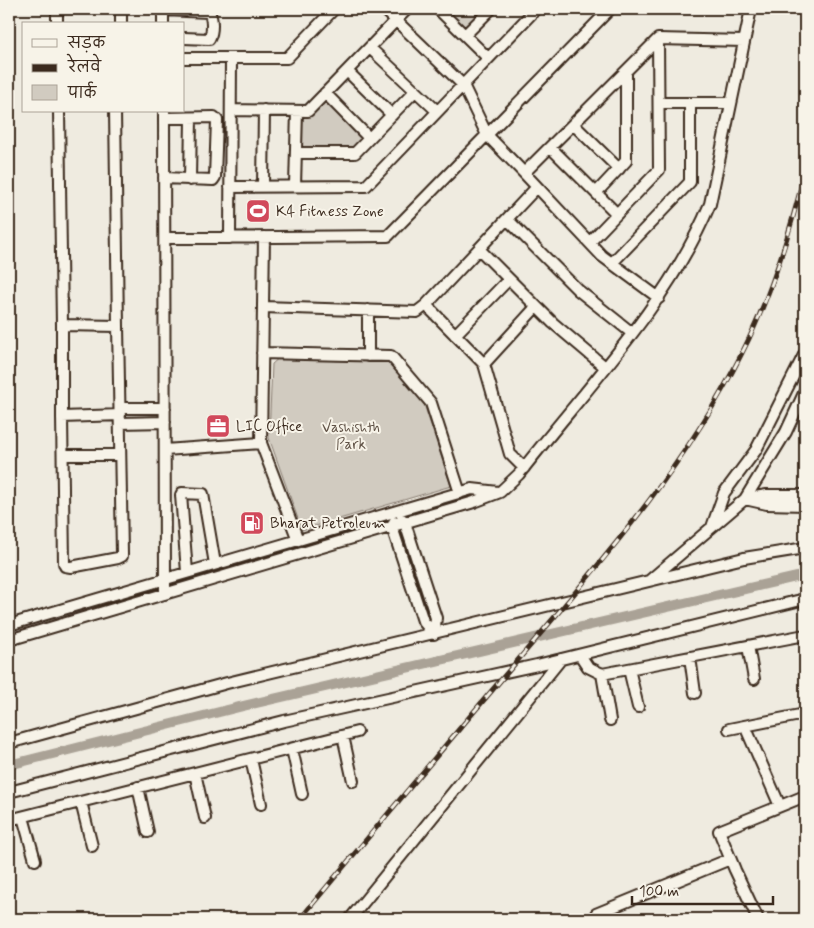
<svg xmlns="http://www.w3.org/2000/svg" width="814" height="928" viewBox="0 0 814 928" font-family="Mynerve,'Playpen Sans Deva',sans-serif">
  <rect width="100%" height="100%" fill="#efebe0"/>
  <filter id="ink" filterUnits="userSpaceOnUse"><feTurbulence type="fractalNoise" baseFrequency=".02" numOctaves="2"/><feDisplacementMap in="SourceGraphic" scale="10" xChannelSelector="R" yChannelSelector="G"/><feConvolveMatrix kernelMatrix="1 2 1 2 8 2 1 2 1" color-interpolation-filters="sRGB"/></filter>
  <g filter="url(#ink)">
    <!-- green -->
    <path fill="#d1cbc0" stroke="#867a6f" d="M445,9H486L466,30Z
      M326,99L363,137L351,148L301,150V116L311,115Z
      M280,357L386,359L422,398L451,486L302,530L269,438L272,364Z"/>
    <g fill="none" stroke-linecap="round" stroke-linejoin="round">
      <!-- canal -->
      <path stroke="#aaa296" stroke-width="10" d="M9,765L243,706L805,575"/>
      <defs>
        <path id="minor" d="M57,9V24
          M121,9V24
          M163,9V24
          M384,9L463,85L487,135L524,173L602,256L659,298
          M438,9L488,58
          M163,10L209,12C213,19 213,32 209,39L184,38
          M465,35L491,9
          M370,48L437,111
          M184,58H287L334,9
          M347,71L392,115
          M325,93L369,138
          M659,103H731
          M231,110L308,111L407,9
          M59,111L62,325L118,326
          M164,111L165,594
          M164,118L214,117L217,120L215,177L213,180L164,178
          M573,124L619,169
          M550,147L617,214
          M296,153H355L415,91
          M524,173L658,39L744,41
          M190,180L191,118
          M263,186L264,110
          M295,186L297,111
          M230,187L366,186L536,9
          M596,193L626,161V71
          M507,219L578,290L632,333
          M264,237L261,443L298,540
          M165,238L388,236L610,9
          M230,238L231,58
          M590,242L659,170L658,39
          M479,249L553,323L605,367
          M612,263L690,182V103
          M426,305L484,364L510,454L524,468
          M263,307L417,312L426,305L537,187
          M368,310V356
          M62,325V417L120,415
          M455,335L509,279
          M262,353L391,356L431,403L460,493
          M484,364L536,307
          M120,408H165
          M62,417L64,563L65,566L71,567L118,558L122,556V553L118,326L115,111
          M120,423L165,422
          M165,450L261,443
          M63,455H120
          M749,498L767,495H805
          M745,499L767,504L805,505
          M402,519L405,523L436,618L434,634
          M394,522L392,527L423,621L434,634
          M712,527L724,493L756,450L805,353
          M187,572L181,495L182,493L203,494L215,564
          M650,580L745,499L786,432L805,391
          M9,625L472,489L498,492
          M9,640L474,502L500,492L519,474C586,388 668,305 710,204L751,9
          M748,646L754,679
          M580,655L588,667L602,674L805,635
          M690,657L695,693
          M629,669L638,707
          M602,674L610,720
          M745,726L780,806
          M729,729L805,714
          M343,736L353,781
          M9,743L227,683L744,558L805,548
          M292,749L302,794
          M251,759L261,804
          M195,773L205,818
          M138,787L148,832
          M9,792L284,721L537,665L805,599
          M81,802L92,846
          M23,817L35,860
          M9,820L357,732
          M596,914L730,859
          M350,919L561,659
          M758,919L735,870L719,831L805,796"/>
      </defs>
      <!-- minor casing -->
      <use href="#minor" stroke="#3b2a1e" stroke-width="14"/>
      <!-- minor -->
      <use href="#minor" stroke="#f7f3e8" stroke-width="10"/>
      <defs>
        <path id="rail" d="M300,919C370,835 441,750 512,667C596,568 684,470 742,353C771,296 790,233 805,171"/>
      </defs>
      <!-- rail casing -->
      <use href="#rail" stroke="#3b2a1e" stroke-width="5"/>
      <!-- rail -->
      <use href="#rail" stroke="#f7f3e8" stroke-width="3" stroke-dasharray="9" stroke-linecap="butt"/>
    </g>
  </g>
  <!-- icons -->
  <defs>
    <symbol id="stadium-square" viewBox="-11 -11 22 22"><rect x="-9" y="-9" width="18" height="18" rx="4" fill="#d1495b" stroke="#f7f3e8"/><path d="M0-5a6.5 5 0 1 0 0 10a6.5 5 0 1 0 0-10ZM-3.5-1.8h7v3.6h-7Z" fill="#fff"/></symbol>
    <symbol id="office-square" viewBox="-11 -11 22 22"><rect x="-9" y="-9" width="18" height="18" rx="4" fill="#d1495b" stroke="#f7f3e8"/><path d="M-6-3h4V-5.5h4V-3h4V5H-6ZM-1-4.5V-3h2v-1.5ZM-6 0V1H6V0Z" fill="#fff"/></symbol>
    <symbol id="fuel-square" viewBox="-11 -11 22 22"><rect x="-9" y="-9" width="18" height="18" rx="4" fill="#d1495b" stroke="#f7f3e8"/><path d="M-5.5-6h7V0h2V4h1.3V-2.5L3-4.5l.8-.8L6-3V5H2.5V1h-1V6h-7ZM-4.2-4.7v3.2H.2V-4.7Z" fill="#fff"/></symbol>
  </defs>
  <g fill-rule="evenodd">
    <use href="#stadium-square" x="244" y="197" width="28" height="28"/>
    <use href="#office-square" x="204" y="412" width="28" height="28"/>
    <use href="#fuel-square" x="238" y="509" width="28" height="28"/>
  </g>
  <g text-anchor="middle" stroke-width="4" stroke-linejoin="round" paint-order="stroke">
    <!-- poi labels -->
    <g font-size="15" fill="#3b2a1e" stroke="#f7f3e8" text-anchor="start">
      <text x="276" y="216">K4 Fitness Zone</text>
      <text x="236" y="431">LIC Office</text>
      <text x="270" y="528">Bharat Petroleum</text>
    </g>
    <!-- park labels -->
    <g font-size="15" fill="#605246" stroke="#f7f3e8">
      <text x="351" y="432">Vashishth<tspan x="351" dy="17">Park</tspan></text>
    </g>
  </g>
  <!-- margin -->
  <rect width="814" height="928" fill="none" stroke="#f7f3e8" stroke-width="30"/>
  <rect x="15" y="15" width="784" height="898" fill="none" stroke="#3b2a1e" stroke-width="2" filter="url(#ink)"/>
  <!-- legend -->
  <rect x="22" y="22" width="162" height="90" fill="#f7f3e8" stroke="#aca397"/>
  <rect x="32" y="39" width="25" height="8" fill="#f7f3e8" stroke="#aca397"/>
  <text x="68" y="48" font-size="15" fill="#3b2a1e">सड़क</text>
  <rect x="32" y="64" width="25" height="8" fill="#3b2a1e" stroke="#aca397"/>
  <text x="68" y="72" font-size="15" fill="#3b2a1e">रेलवे</text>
  <rect x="32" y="85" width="25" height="15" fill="#d1cbc0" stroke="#aca397"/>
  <text x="68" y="98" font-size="15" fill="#3b2a1e">पार्क</text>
  <!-- scale -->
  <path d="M632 896v8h141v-8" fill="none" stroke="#3b2a1e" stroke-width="2.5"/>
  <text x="639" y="896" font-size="15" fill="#3b2a1e" stroke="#f7f3e8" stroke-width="4" paint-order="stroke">100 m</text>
</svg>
